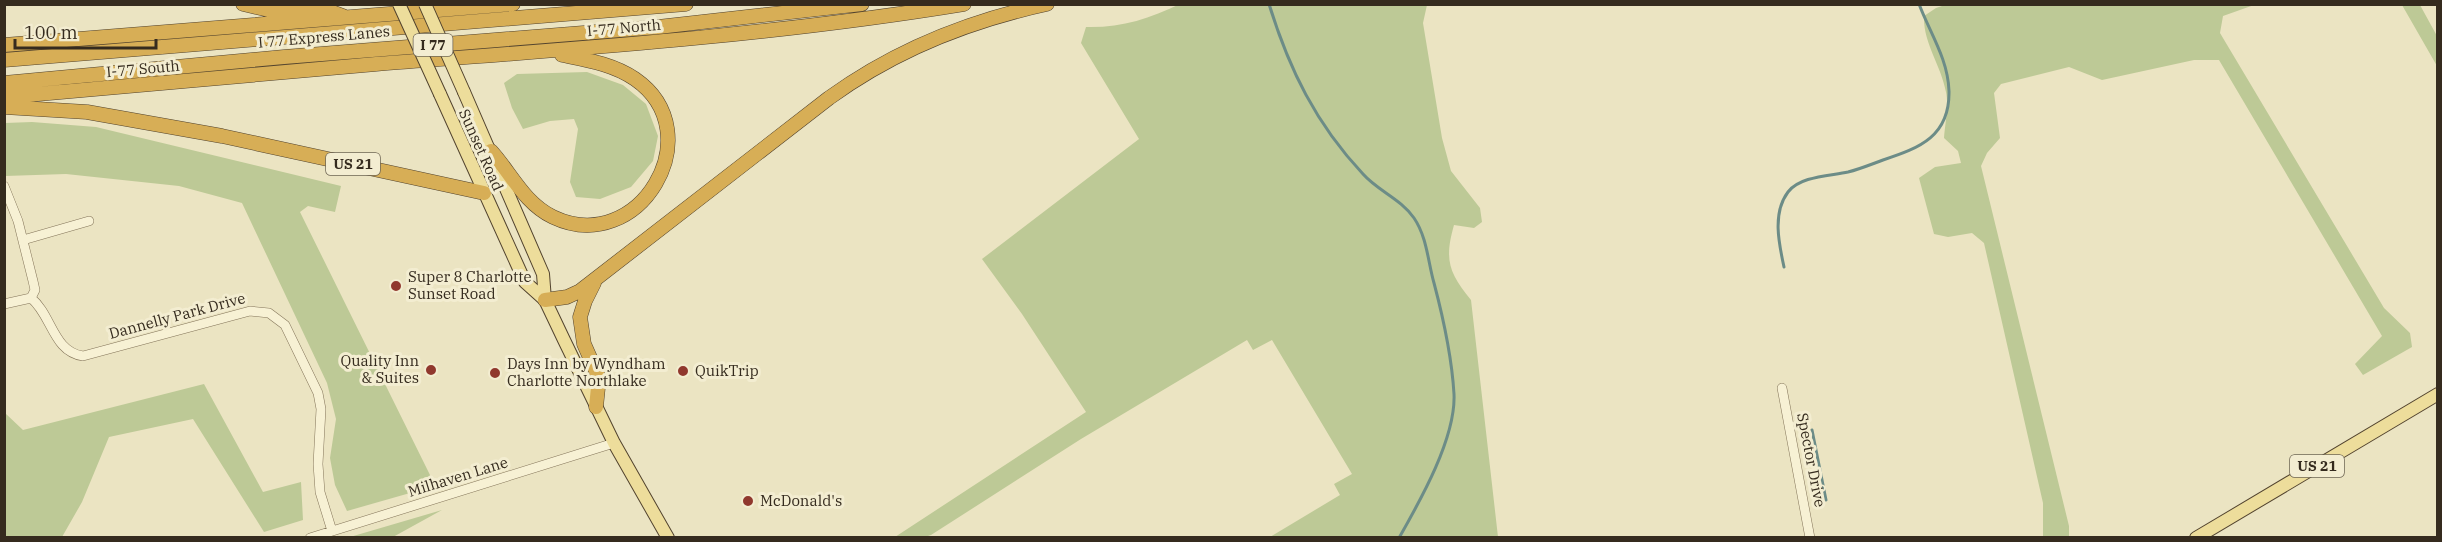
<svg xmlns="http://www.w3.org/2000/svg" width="2442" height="542" viewBox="0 0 2442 542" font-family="'IBM Plex Serif',serif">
  <rect width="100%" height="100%" fill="#ebe4c2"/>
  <!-- green -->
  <path fill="#bdc996" d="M1180,4L1427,5L1423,23L1442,138L1451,171L1480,208L1482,222L1474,228L1454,225C1444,260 1449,273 1471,300L1498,537H1270L1340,495L1334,484L1352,474L1272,340L1253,350L1247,340L1081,439L931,535L925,537H895L1086,412L1022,314L982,259L1139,139L1081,43L1086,27C1120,28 1149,19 1180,4Z
    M1948,4L2254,5L2223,16L2220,33L2384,308L2410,333L2412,347L2363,375L2355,364L2382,336L2219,60H2194L2102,80L2069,67L2001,84L1994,93L2000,138L1987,153L1981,166L2069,526V537H2043V503L1984,243L1972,233L1948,237L1934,234L1919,178L1935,167L1961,163L1958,151L1944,138C1945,124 1949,106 1946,92C1941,65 1923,43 1924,16L1936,8Z
    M2402,5H2420L2437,36V66Z
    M587,72L623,85L646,104L658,136L653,161L631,187L600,199L576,197L570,182L578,129L574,119L550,121L523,129L512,108L504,83L517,74Z
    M32,122L96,127L341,186L335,212L308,206L300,212L430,475L431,487L347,511L335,485L330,458L336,419L327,383L242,203L179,186L66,174L5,176V123Z
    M204,384L263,492L301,482L303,520L264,532L193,419L109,437L82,502L62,537H5V413L23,430Z
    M442,510L393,537H350Z"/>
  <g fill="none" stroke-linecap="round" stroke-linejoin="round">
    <!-- stream -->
    <path stroke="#6c8c87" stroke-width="3" d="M1269,4C1289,69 1316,124 1363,174C1378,191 1401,199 1414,218C1427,237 1428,262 1434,283C1443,317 1452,360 1454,394C1456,438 1420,501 1399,538
      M1784,267C1779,244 1772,213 1788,192C1800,176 1830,176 1848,172C1860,169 1872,164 1883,160C1920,148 1950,136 1949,91C1948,59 1930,33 1919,4
      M1812,430L1826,500"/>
    <defs>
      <path id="minor" d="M4,186L18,221L33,281L35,290L31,298
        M23,240L89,221
        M4,304L31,298C52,315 53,352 83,356L250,311L269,313L285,325L318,393L321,409L318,464L320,492L332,531
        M1782,388L1810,538
        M310,538L614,443"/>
      <path id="major" d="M464,92L543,274L545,300L564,340L614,443L668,538
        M440,94L525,282L545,300
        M2196,538L2438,394"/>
      <path id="highway" d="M243,4L269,10L324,9L343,16
        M4,45L513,4
        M4,60L686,4
        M4,83L284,57L658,27L862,4
        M4,97C128,87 252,74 376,64C572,49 769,36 964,4
        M4,107L87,112L222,136L484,193
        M491,151C511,173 524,203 553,217C639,258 713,133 635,79C613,64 587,60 562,55
        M594,283L585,301L580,317L584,344L599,378L596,407
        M545,300L567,297L580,291L829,98C895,50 968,21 1047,4"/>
    </defs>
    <!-- minor casing -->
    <use href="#minor" stroke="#84755a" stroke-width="10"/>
    <!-- major casing -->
    <use href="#major" stroke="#52432e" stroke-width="14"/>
    <!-- highway casing -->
    <use href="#highway" stroke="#52432e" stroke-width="15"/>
    <!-- minor -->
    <use href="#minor" stroke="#f7f1d4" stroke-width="9"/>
    <!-- major -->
    <use href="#major" stroke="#eddd9b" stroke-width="12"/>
    <!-- highway -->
    <use href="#highway" stroke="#d7ae56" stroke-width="14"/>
    <defs>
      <path id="major-bridge" d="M399,4L440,94
        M425,4L464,92"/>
    </defs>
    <!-- major-bridge casing -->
    <use href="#major-bridge" stroke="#52432e" stroke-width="14" stroke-linecap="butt"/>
    <!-- major-bridge -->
    <use href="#major-bridge" stroke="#eddd9b" stroke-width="12"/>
  </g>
  <!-- markers -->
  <g fill="#90382d" stroke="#f3edd1" stroke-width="2">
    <circle cx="396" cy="286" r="6"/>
    <circle cx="431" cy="370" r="6"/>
    <circle cx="683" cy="371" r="6"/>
    <circle cx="495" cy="373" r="6"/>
    <circle cx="748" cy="501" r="6"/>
  </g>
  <g text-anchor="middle" stroke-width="6" stroke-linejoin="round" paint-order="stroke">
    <!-- shield labels -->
    <g fill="#f3edd1" stroke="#6e6554" stroke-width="1.5">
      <rect x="413.5" y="34" width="39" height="22" rx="4.5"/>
      <rect x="326" y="153" width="54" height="22" rx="4.5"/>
      <rect x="2290" y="455" width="54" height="22" rx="4.5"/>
    </g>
    <g font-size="14" font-weight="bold" fill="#352b1e">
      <text x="433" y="50">I 77</text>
      <text x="353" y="169">US 21</text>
      <text x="2317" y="471">US 21</text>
    </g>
    <!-- street labels -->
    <g font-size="15" fill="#352b1e" stroke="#f3edd1">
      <text transform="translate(624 28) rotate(-5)" y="5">I-77 North</text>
      <text transform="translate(324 37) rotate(-5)" y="5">I 77 Express Lanes</text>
      <text transform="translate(143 69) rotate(-5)" y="5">I-77 South</text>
      <text transform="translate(481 150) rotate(66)" y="5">Sunset Road</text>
      <text transform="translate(177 316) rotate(-15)" y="5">Dannelly Park Drive</text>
      <text transform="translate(1811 460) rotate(79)" y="5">Spector Drive</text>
      <text transform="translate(458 477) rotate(-17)" y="5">Milhaven Lane</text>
    </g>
    <!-- poi labels -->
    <g font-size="15" fill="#352b1e" stroke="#f3edd1" text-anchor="start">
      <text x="408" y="282">Super 8 Charlotte<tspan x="408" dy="17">Sunset Road</tspan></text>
      <text x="419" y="366" text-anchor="end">Quality Inn<tspan x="419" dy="17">&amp; Suites</tspan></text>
      <text x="507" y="369">Days Inn by Wyndham<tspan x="507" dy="17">Charlotte Northlake</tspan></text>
      <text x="695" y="376">QuikTrip</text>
      <text x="760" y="506">McDonald's</text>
    </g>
  </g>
  <!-- border -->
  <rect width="2442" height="542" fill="none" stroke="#352b1e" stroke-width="12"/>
  <!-- scale -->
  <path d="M15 39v9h141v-9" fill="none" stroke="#352b1e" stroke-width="3"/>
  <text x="24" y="39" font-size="18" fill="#352b1e" stroke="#f3edd1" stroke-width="4.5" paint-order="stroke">100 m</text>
</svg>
